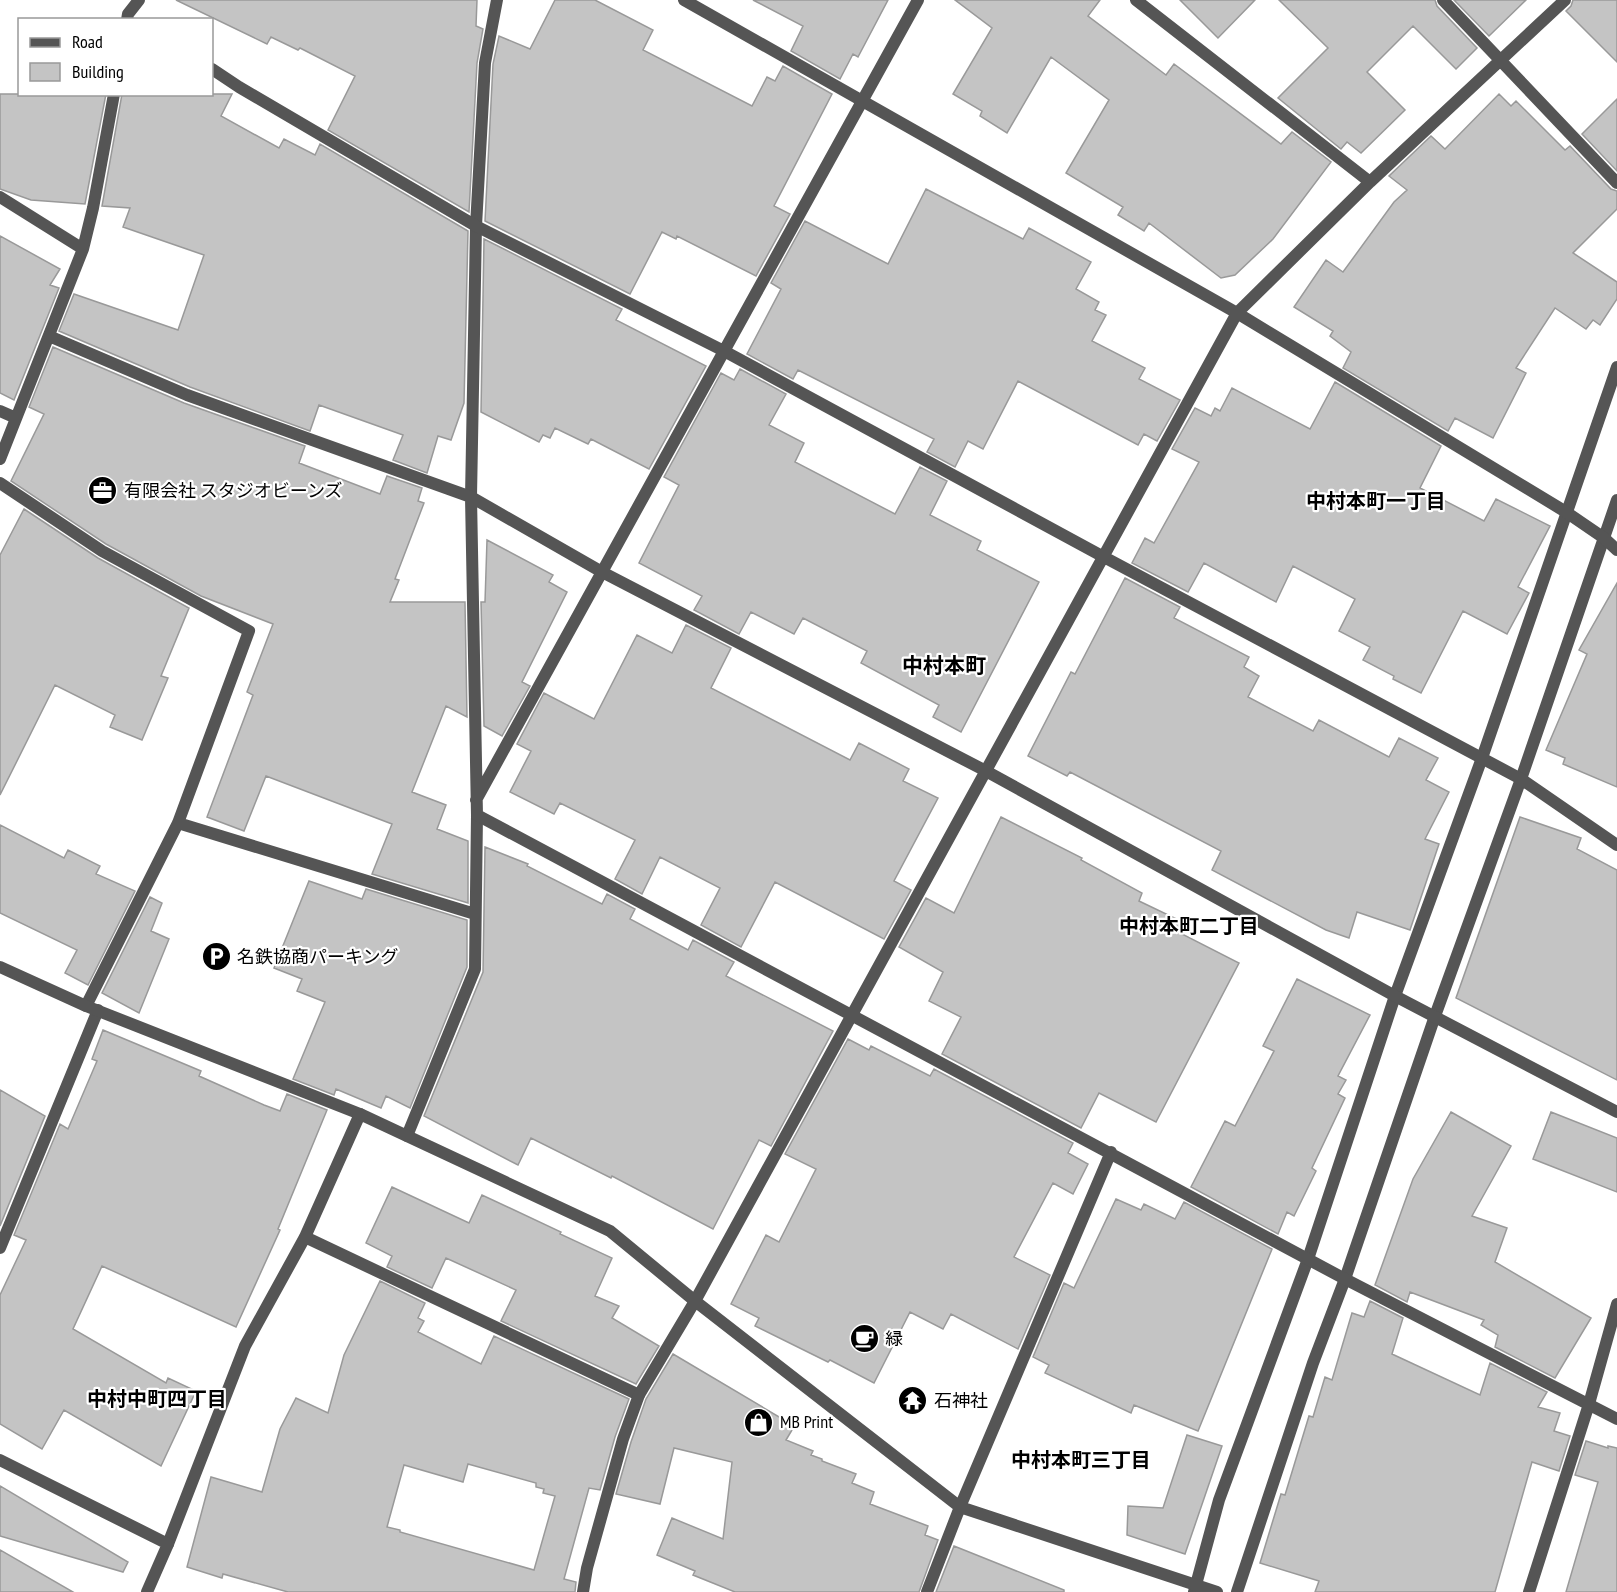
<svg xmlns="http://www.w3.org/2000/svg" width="1617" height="1592" viewBox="0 0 1617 1592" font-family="'PT Sans Narrow','Noto Sans JP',sans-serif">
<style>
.building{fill:#c4c4c4;stroke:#999;stroke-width:1.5;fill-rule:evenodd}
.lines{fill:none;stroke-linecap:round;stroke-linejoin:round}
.service{stroke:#555;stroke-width:12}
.minor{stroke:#555;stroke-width:12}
.labels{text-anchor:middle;stroke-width:4.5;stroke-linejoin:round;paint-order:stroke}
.poi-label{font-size:18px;fill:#000;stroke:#fff;text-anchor:start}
.neighbourhood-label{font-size:20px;font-weight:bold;fill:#000;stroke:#fff}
.quarter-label{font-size:21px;font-weight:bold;fill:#000;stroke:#fff}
</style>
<rect width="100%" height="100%" fill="#fff"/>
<!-- building -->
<path class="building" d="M176 0H477L476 26 483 29 477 63 469 212 328 130 355 76 300 48 298 50 271 37 267 44Z
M555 0H595L653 30 643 50 752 106 767 77 775 81 783 66 832 94 774 206 790 214 756 276 677 236 676 239 662 232 630 294 485 221 493 64 499 36 530 49Z
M753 0H888L858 57 853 54 840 79 791 51 803 26Z
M955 0H1100L1088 16 1166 75 1174 64 1281 144 1292 132 1331 162 1273 239 1235 275 1221 278 1149 223 1144 231 1118 215 1123 207 1066 173 1109 100 1051 57 1007 133 980 116 982 111 953 94 992 28Z
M1180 0H1255L1218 38Z
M1279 0H1435L1437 6 1477 48 1456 69 1413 26 1367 72 1405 110 1361 153 1347 142 1341 149 1278 98 1328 48Z
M1454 0H1526L1489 36Z
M1573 0H1617V62L1566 11 1571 6Z
M0 94H106L85 204 31 200 0 189Z
M122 94H232L221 116 279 148 284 139 315 155 320 144 468 231 464 403 451 440 438 436 427 473 393 460 403 435 319 405 310 431 190 387 59 331 74 294 178 330 204 255 123 227 130 208 102 206Z
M1499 94 1511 106 1516 101 1565 150 1570 146 1611 189 1617 191V209L1573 253 1617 282V299L1600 325 1593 320 1586 329 1555 308 1516 368 1526 373 1493 438 1455 418 1448 431 1343 368 1351 352 1330 336 1333 331 1294 307 1326 260 1343 272 1394 202 1407 190 1389 176 1431 136 1445 149Z
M1617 99V171L1582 134Z
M926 189 1023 239 1029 228 1091 262 1076 289 1099 302 1095 310 1106 315 1092 341 1145 368 1139 379 1180 400 1157 441 1144 434 1138 445 1018 381 983 449 968 441 955 467 927 452 934 439 798 370 793 379 747 354 781 289 771 283 805 221 888 264Z
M0 236 60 269 50 285 59 288 14 400 0 393Z
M484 239 622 309 616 320 706 366 649 469 591 439 588 444 555 428 550 438 543 435 539 442 481 412Z
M53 347 184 403 305 446 299 463 380 494 387 476 422 488 418 501 424 503 395 579 399 580 390 602H465L467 717 446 706 412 792 446 805 437 829 468 841V903L372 874 392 824 266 776 244 831 207 817 253 695 247 692 273 624 201 596 106 544 11 481 44 414 29 407Z
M740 369 786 394 769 425 804 443 795 462 895 514 920 467 947 481 930 515 981 541 977 550 1039 582 961 732 933 717 939 705 861 663 867 651 803 618 794 634 751 612 739 634 694 610 702 596 639 563 679 485 664 477 721 373 734 380Z
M1335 382 1441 446 1420 488 1484 521 1496 499 1550 526 1518 587 1529 593 1507 634 1463 611 1421 693 1393 679 1394 676 1363 660 1370 647 1339 631 1355 599 1293 566 1276 602 1204 563 1188 592 1132 563 1145 538 1154 543 1199 462 1172 449 1195 408 1211 416 1215 408 1220 411 1232 388 1310 429Z
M24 509 98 558 189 608 161 676 168 678 142 740 110 727 115 715 55 685 0 795V555Z
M487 540 553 575 549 582 567 592 522 682 530 686 502 736 484 726 481 602H485Z
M1125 578 1180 607 1174 618 1249 657 1244 667 1259 676 1248 697 1313 731 1319 720 1389 757 1399 738 1438 758 1426 780 1449 792 1425 839 1439 844 1410 930 1357 912 1349 938 1326 930 1212 870 1221 851 1070 772 1067 776 1028 756 1071 672 1075 674Z
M1617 583V787L1563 764 1565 758 1546 750 1587 654 1579 650Z
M686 625 731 648 711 688 850 760 859 743 909 769 903 781 938 798 894 881 911 890 884 939 775 882 741 947 701 925 720 888 660 857 642 894 615 879 635 840 560 803 554 814 510 792 531 751 517 744 544 693 594 719 637 635 672 653Z
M1001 817 1082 858 1081 860 1142 893 1139 901 1183 922 1178 932 1239 963 1156 1122 1099 1093 1081 1128 942 1054 961 1017 929 1001 943 972 899 947 926 898 954 913Z
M1520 817 1581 838 1577 849 1617 870V1080L1456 998Z
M0 825 64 858 68 850 100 866 96 874 135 891 88 985 65 973 77 950 0 913Z
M485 847 528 864 527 866 602 904 607 894 635 909 630 919 688 950 693 940 734 962 726 976 833 1031 771 1146 759 1140 713 1229 612 1176 611 1178 531 1138 518 1165 424 1116 483 972Z
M309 881 362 899 366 889 467 920V967L410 1108 386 1096 381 1108 336 1089 334 1095 293 1079 325 1002 297 991 302 979 274 968Z
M150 897 162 903 151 931 169 939 139 1013 102 993Z
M1297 979 1370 1015 1338 1076 1346 1080 1338 1094 1345 1098 1312 1168 1316 1171 1294 1216 1287 1212 1278 1234 1191 1187 1225 1121 1235 1126 1274 1051 1263 1046Z
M103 1030 201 1071 199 1076 264 1105 280 1111 287 1094 327 1110 278 1229 280 1230 236 1327 102 1266 73 1329 166 1383 168 1378 196 1391 161 1466 64 1410 42 1449 0 1424V1295L26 1240 14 1235 60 1124 68 1129 97 1061 92 1059Z
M848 1039 869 1050 871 1046 930 1076 934 1069 1073 1143 1068 1153 1088 1164 1073 1194 1053 1183 1014 1257 1050 1275 1018 1349 951 1314 943 1329 910 1312 874 1383 830 1360 828 1362 755 1326 759 1318 731 1304 766 1235 779 1242 816 1169 785 1154Z
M0 1090 45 1116 0 1226Z
M1451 1112 1511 1146 1472 1216 1507 1228 1495 1262 1591 1318 1555 1378 1495 1347 1498 1335 1481 1325 1484 1320 1410 1292 1407 1302 1375 1285 1413 1179Z
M1551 1112 1617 1138V1192L1533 1159Z
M392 1187 469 1223 482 1195 561 1232 560 1234 612 1258 595 1296 619 1306 612 1318 659 1346 636 1384 501 1321 516 1290 446 1258 432 1288 387 1267 392 1256 366 1243Z
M1116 1199 1141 1210 1144 1204 1175 1219 1184 1202 1272 1249 1198 1431 1134 1405 1131 1413 1045 1373 1049 1365 1033 1357 1064 1283 1074 1288Z
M380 1281 425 1303 418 1318 424 1321 418 1332 481 1364 494 1336 629 1399 615 1437 600 1490 589 1488 564 1579 576 1582 575 1592H288L223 1574 222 1578 187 1567 211 1477 262 1492 280 1429 296 1398 328 1413 344 1355ZM468 1464 536 1483V1487L544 1489 543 1493 555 1496 534 1570 400 1532V1530L387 1527 404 1465 463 1482Z
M1370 1301 1403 1318 1392 1354 1480 1395 1490 1363 1547 1392 1538 1407 1560 1413 1554 1431 1570 1436 1559 1471 1532 1462 1495 1592H1315L1319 1581 1260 1563 1281 1494 1285 1495 1309 1416 1313 1417 1325 1377 1332 1380 1352 1313 1364 1317Z
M673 1354 791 1424 788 1428 792 1430 786 1440 813 1451 811 1455 822 1459V1461L856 1474 852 1483 874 1492 870 1504 928 1526 925 1535 938 1540 919 1592H735L693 1575 695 1571 657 1555 672 1518 723 1539 732 1462 674 1448 660 1504 616 1494 631 1442 646 1399Z
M1187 1435 1222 1446 1185 1554 1127 1535 1128 1506 1163 1508Z
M1586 1441 1608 1448V1446L1617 1448V1592H1566L1598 1482 1575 1475Z
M0 1486 128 1562 123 1572 0 1536Z
M954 1546 1064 1590V1592H936Z
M0 1550 73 1592H0Z"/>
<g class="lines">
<!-- service -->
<path class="service" d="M0 483 102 551 249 631 178 823 86 1006
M471 497 476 226 485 63 497 0
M178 823 475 914
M407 1136 475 969 477 815
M305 1237 639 1395
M0 1248 98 1010
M168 1544 245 1346 305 1237 360 1114
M1194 1592 1219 1500 1308 1259 1395 996 1482 758 1617 367
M1237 1592 1313 1363 1345 1279 1435 1016 1521 779 1617 500"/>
<!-- minor -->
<path class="minor" d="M684 0 1237 313 1566 512 1604 538 1617 550
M1136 0 1370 182
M1443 0 1617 183
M127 20 128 14 139 0
M212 69 239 87 476 226 724 351 1102 556 1521 779 1617 845
M0 197 83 249
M49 336 187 395 471 497 602 572 984 770 1395 996 1617 1112
M0 411 16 418
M0 459 83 249 93 208 114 94
M471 497 477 815 1345 1279 1617 1419
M476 800 918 0
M0 967 86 1006 360 1114 610 1231 695 1301 960 1507 1217 1592
M0 1460 168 1544 147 1592
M583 1592 587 1568 623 1439 639 1395 695 1301 1237 313 1370 182 1565 0
M927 1592 960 1507 1111 1152
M1529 1592 1589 1404 1617 1304"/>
</g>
<!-- icons -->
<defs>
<symbol id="office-disc" viewBox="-11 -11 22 22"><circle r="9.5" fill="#000" stroke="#fff"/><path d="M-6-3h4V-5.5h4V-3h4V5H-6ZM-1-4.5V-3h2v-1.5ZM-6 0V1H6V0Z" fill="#fff"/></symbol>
<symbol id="parking-disc" viewBox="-11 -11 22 22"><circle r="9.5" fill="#000" stroke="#fff"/><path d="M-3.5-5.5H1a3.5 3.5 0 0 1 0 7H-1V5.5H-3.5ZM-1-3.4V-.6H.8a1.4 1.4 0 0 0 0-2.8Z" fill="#fff"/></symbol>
<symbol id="cafe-disc" viewBox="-11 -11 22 22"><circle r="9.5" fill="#000" stroke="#fff"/><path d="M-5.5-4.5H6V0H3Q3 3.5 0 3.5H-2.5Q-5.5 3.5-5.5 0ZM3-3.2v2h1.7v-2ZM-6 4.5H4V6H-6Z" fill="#fff"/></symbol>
<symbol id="temple-disc" viewBox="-11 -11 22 22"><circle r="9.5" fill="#000" stroke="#fff"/><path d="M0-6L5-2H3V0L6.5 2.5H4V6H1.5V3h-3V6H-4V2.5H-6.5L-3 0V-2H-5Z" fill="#fff"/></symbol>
<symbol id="shop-disc" viewBox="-11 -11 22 22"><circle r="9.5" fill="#000" stroke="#fff"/><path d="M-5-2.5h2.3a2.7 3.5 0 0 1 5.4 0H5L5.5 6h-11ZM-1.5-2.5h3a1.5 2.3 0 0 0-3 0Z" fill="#fff"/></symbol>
</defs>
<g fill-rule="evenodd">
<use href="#office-disc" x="86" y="474" width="33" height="33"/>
<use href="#parking-disc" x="200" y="940" width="33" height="33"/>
<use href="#cafe-disc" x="848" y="1322" width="33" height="33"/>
<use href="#temple-disc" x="896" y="1384" width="33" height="33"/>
<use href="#shop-disc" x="742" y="1406" width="33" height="33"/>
</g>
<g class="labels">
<!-- poi labels -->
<g class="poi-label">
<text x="124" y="497">有限会社 スタジオビーンズ</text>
<text x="237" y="963">名鉄協商パーキング</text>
<text x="885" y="1345">緑</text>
<text x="934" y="1407">石神社</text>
<text x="780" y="1428">MB Print</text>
</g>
<!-- neighbourhood labels -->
<g class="neighbourhood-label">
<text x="1376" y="508">中村本町一丁目</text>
<text x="1189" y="933">中村本町二丁目</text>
<text x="157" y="1406">中村中町四丁目</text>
<text x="1081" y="1467">中村本町三丁目</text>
</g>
<!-- quarter labels -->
<g class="quarter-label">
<text x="944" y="673">中村本町</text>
</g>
</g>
<!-- legend -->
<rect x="18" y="18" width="195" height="78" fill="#ffffff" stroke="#999999" stroke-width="1.5"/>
<rect x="30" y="38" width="30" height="9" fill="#555555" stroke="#999999" stroke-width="1.5"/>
<text x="72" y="48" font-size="18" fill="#000000">Road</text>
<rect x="30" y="63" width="30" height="18" fill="#c4c4c4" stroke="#999999" stroke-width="1.5"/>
<text x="72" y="78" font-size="18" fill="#000000">Building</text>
</svg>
